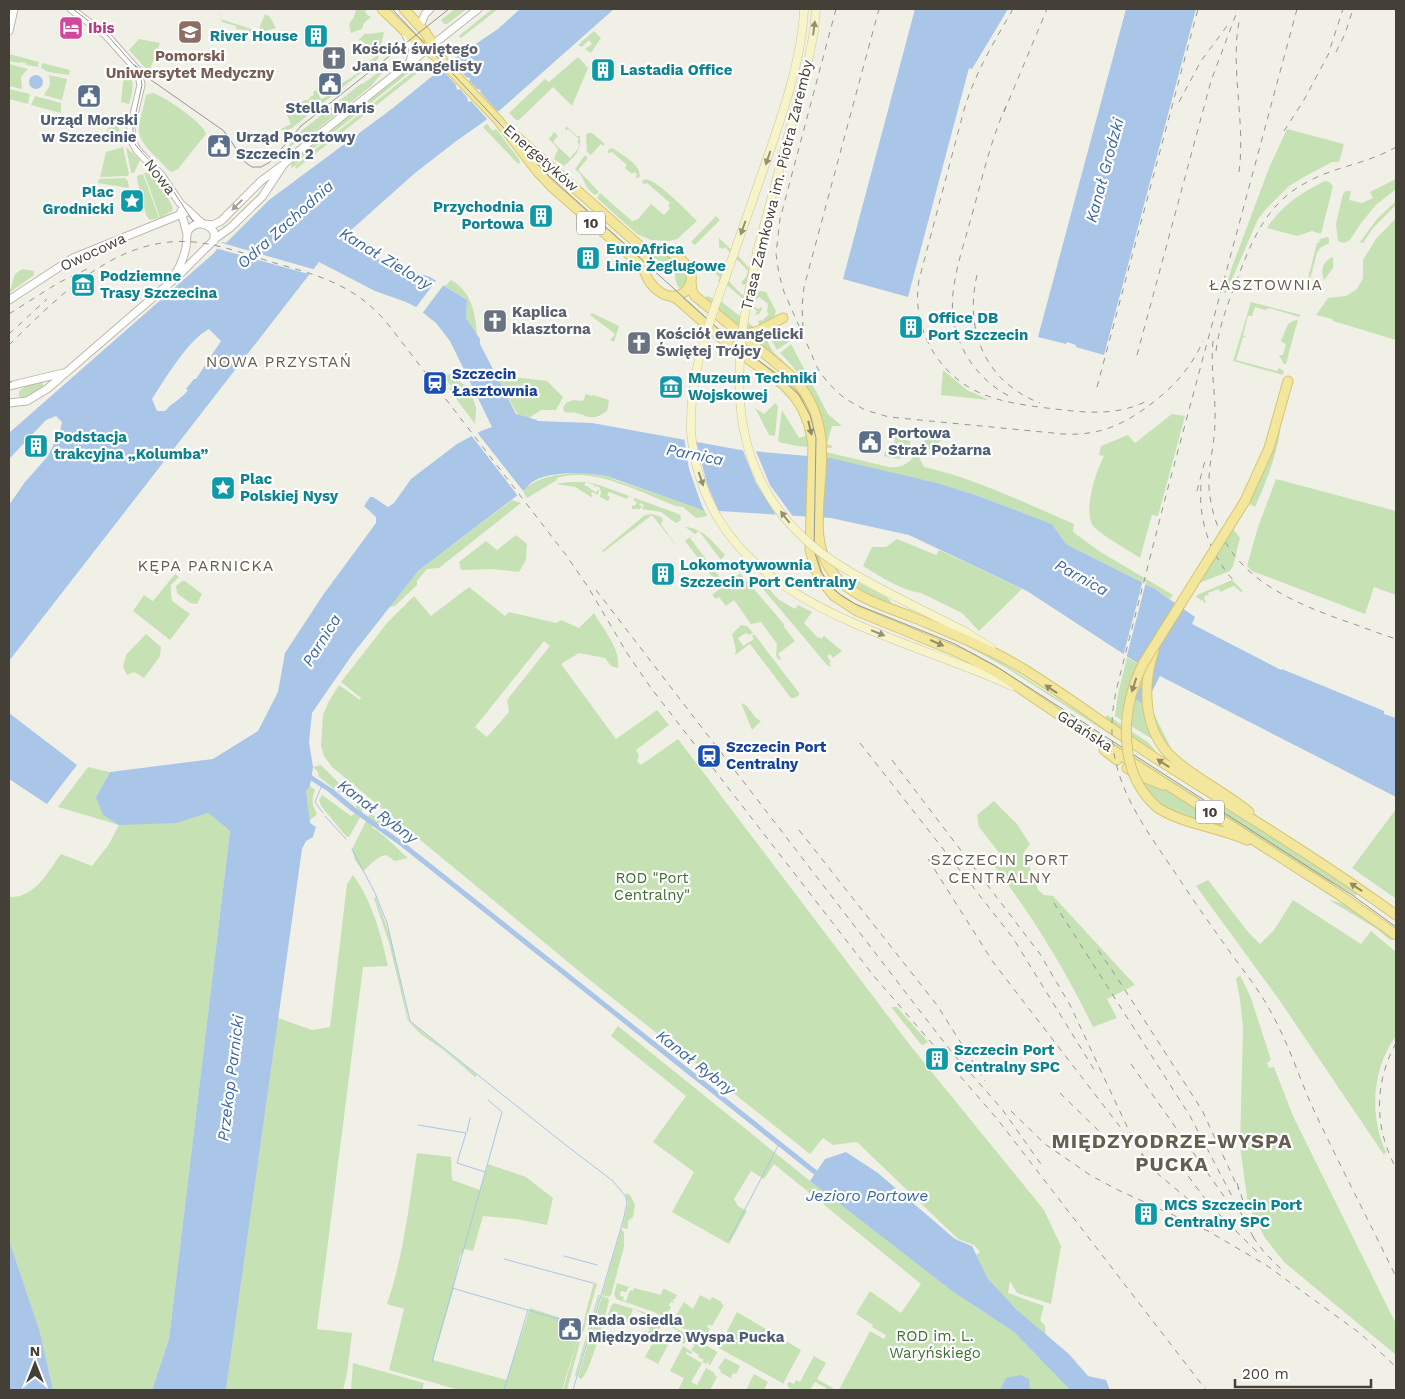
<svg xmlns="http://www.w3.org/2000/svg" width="1405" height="1399" viewBox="0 0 1405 1399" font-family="'Work Sans',sans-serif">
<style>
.green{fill:#c6e1b4;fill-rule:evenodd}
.water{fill:#a9c5e8;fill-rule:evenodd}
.pier{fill:#f1f0e7}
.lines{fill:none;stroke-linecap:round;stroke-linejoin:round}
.stream{stroke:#a9c5e8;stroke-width:1}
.canal{stroke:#a9c5e8;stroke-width:5}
.tertiary-casing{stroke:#bcb8aa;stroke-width:9}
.secondary-casing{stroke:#ccc69b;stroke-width:9}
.primary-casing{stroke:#d6c670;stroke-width:11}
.tertiary{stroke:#fff;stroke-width:7}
.secondary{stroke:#f8f4ca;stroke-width:8}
.primary{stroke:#f3e79e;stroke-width:9}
.tram{stroke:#959595;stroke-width:1}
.rail{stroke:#959595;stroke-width:1;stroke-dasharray:6 6;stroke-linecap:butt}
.secondary-bridge-casing{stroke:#ccc69b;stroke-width:9;stroke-linecap:butt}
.primary-bridge-casing{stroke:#d6c670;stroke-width:11;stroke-linecap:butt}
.secondary-bridge{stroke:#f8f4ca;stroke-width:8}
.primary-bridge{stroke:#f3e79e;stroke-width:9}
.oneway{fill:#959179}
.oneway2{fill:#a2a09b}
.oneway3{fill:#938b65}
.labels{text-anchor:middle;stroke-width:4.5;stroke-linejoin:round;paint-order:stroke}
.shield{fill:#fff;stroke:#7c7973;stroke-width:1}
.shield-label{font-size:14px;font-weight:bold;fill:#444037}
.hotel-label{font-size:15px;font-weight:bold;fill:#b23c85;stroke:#fff;text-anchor:start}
.culture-label{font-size:15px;font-weight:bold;fill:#0d838f;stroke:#fff;text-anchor:start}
.worship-label{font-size:15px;font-weight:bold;fill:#5b616d;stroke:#fff;text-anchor:start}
.education-label{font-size:15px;font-weight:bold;fill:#785e54;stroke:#fff}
.service-label{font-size:15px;font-weight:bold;fill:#4e5e75;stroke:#fff;text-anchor:start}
.street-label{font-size:15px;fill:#444037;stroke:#fff}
.transit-label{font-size:15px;font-weight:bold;fill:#164399;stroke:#fff;text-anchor:start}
.park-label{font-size:15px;fill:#3f6f30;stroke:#fff}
.water-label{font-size:16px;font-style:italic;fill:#3c68a3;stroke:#fff}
.neighbourhood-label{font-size:16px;letter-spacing:1px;fill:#655f4f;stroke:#fff}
.district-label{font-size:20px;font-weight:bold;letter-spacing:1px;fill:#655f4f;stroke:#fff}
</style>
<rect width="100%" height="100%" fill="#f1f0e7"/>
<!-- green -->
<path class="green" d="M222 9 220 19 255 30 259 29 265 14 270 17 276 28 252 35 248 30 236 29V26L222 22 220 17Z
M356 9H365L366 14 371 17 364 23 362 29 351 33 349 24 354 17Z
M455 9H467L447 24H444L441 20Z
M492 9H498L461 38 459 36Z
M594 31 601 38 591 53 585 49 592 44 589 40 582 47 578 45 581 43V42Z
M384 32 378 59 292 128 284 133 281 129 291 124 287 115 298 108 301 102 305 100H309L310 97 314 95 313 92 316 90 321 99 328 96 326 93 357 74 356 71 375 57 361 40 359 41V39L366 33 367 34Z
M139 39 160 43 149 72 129 50Z
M9 54 39 62 38 67 26 65V63L21 62 20 63 9 61Z
M578 57 588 68 572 106 553 87 519 120H516L509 113 545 79 549 82Z
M42 63 70 70 69 75 48 72 41 68Z
M9 64 28 69 21 77 22 89 9 86Z
M415 64 416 67 308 153 291 169 292 163 304 152Z
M380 71 382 73 371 86 304 140 292 145 288 151 273 164 301 131 362 83 363 84Z
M414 71 416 74 296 169 295 166 308 155Z
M49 75 67 79 62 100 44 95 50 85Z
M124 75H130C135 85 132 94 129 104L121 102Z
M9 89 30 94 28 104 9 99Z
M153 93C165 97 204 123 206 134L178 169 172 172C166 169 162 163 158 159 130 133 139 129 146 95Z
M35 96 61 103V113L31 105Z
M117 115 120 136 101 140Z
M487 124 493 131 496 129 519 159 520 163 518 164 483 127Z
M566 126 577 136H580C582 151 574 157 564 166L554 159 558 149 549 139 554 132 558 136 553 142 570 158 578 149 579 144 577 142 579 139 568 129 565 131Z
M1287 129 1344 144 1339 162H1332L1304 177 1289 186 1267 208 1258 219 1226 293H1224L1232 267 1269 168Z
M588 133H592L605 144 603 146 601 144 591 155 587 152 586 135Z
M123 147 129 174 127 176 100 177 106 152Z
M126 147 140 160 134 173H131Z
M612 148C621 154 644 166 639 178H636L637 174 634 172 632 174 625 168 627 165 612 152 608 153V150Z
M585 155 588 158 578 170 599 192 596 195C584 190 585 176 575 169Z
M151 172 164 190 173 208 172 211 160 218 144 173Z
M143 174 159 218 150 220 146 215 137 179V176Z
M125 178 128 181 129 188 98 183 99 179Z
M646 179C658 181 687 211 697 221L677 239 669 241 651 240 637 234 597 198 600 193 632 221 638 219 651 204 664 215 670 208 668 206 670 203 647 183 643 184 642 181Z
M1396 179V189L1376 205 1361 223 1350 240 1344 243 1338 241 1336 224 1343 194 1346 191H1351L1349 200 1362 203 1373 198 1370 192Z
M1325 181 1329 182 1333 186 1321 234 1312 231 1297 236 1267 228C1281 206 1302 192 1325 181Z
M1396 201V205L1373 228 1363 243 1360 242 1377 219Z
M716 216 720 220 695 245 691 242Z
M1396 218V340L1333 321 1332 319 1316 315 1328 298 1346 296 1357 289 1363 278V260L1376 239Z
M1327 237 1329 238V243L1320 248 1317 253 1308 287 1306 286 1317 243H1319L1320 239Z
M719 238 743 261 759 281 757 288 751 292 746 284 742 285V281L746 277 748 271 725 247 723 249 719 247Z
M661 253 675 260 671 264 654 265 648 260 654 254Z
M1333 257V268L1324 280C1320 270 1323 261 1333 257Z
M712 261 715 263 713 265 750 303 752 301 754 302 753 306 758 309 761 307 762 309 759 314 755 315 757 311 748 304 745 306 740 301 742 298 722 281 719 282 718 280 720 278 714 272 711 274V272L714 271 713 266 710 267 709 264Z
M679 263C686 272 690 280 681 290 674 283 673 270 679 263Z
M22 269 34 271V275L9 293 15 274Z
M451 280C472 292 475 312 477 335L466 318 467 300 445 286Z
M760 291 766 292 776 311 774 318 760 326 758 321 761 320 762 321 769 314 767 312 768 304 759 297 757 299 755 298 756 294Z
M707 296 722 302 755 328 743 331 703 300Z
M1251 302 1301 315 1299 317 1269 308 1265 310 1255 307 1252 316H1248L1243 335 1246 337H1243L1236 360 1277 371 1279 368 1284 371 1283 375 1233 361Z
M592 313 619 326 614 342 610 340 615 334 590 315Z
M1296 320 1298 321 1295 330 1286 364H1284L1279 355H1283L1286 344 1282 342 1281 340C1286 334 1284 323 1296 320Z
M777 328 782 330 790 341 777 350 768 333Z
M761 334C768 339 769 347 775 354 783 361 789 365 794 375 787 367 762 347 759 339Z
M791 344 828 414 842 426H832L827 444 833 446 831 448H826C825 411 806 378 780 353Z
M457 367 460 373V382L469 388 473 398 476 408 475 424 449 389 452 387 445 378Z
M943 370 967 390 989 400 941 395Z
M505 376 547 381 563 397 556 410H541L529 418 518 415 497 378Z
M42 382 44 387 31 396 22 399 19 396V391L27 385Z
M586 394 592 396 593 395 609 400 607 411C593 421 590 417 576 413 572 412 568 413 564 412L563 408 566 403 573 400 583 401Z
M775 403 778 406 775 436 769 435 755 408 764 414Z
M782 410 799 438 807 435 808 447 797 446 779 442 778 440Z
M1172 414 1185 416 1158 516 1152 515 1140 558C1127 549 1104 537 1094 527 1082 513 1096 471 1104 456L1099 455 1101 446 1128 435 1135 443Z
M1282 415C1280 446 1268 479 1255 507L1248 503Z
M896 433 906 434C915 444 910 453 899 459L884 456 885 452 892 453Z
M941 437H946L919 457 924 467C977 479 1025 503 1074 524L1073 532 1099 551 1173 595 1170 599 1155 589 1066 544 1052 524 981 497 941 484 826 459V452L889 467C908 470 916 454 925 440Z
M579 473 612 477V479L705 510 707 516 696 518 683 507 676 506C642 493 593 466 557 478V480L527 498 523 492C536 476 558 474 579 473Z
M1276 479 1396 511V595L1374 587 1365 614 1252 571 1247 566 1258 527Z
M569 482H587L599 485 676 513 680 515 681 520 676 523 661 512 642 509 644 505 640 503 639 505 642 506 640 509H632V505L635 506 637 502 634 501V498L628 496 627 499 609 492 607 495 610 497 608 501 600 497 601 491 599 487 596 486 595 488 594 485 586 482 584 485 589 487V488L596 492 598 490H599L598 495 592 492 591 494 593 496 591 497 575 487 556 484Z
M512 500 521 503 439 568 427 569 417 581V585L395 606 389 607 418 571Z
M652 514 661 517 663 520 661 524 678 548 652 515 602 553 603 550 645 515Z
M685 527C703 528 713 542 725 555L721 560 699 531 695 534Z
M1233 529 1240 538 1233 566 1230 571 1199 583Z
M516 535 527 544 526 560 519 572 493 569 461 570 459 562 486 541 497 550Z
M693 535 690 538 722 580 714 579 685 541Z
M897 539 936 555 939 550 1022 589 979 631 962 613 921 593C900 590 880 576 863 566L872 547H886Z
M740 573 784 624V627L795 641 778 654 781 659 779 660 776 656 777 644 761 622 751 624 734 600 726 606 719 597 716 599 712 595Z
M175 574 179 577 171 585V594L172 601 190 614 170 640 133 611 144 595 153 601Z
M853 579 888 598 894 606 867 595 852 587Z
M1232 580 1243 591 1241 592 1234 586 1220 592 1219 589 1208 593 1209 596 1206 595 1204 598 1206 601 1204 604 1203 600 1199 601 1200 599 1196 597 1197 595Z
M182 581H185L202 594 197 604 190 603 177 593 176 586Z
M764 583 778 599 795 609 798 605 812 612 804 623 818 638 819 637 821 639 824 636 842 651 833 658 830 654 827 656 831 662 829 663 832 667 827 665 763 589Z
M469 587 505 616 509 612 556 623 561 620 579 628 594 613C603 629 621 649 618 668L611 666 605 658 579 653 561 664 616 739 657 710 669 725 636 750 639 755 637 761 641 765 678 739 913 1049 1044 1210 1061 1246 1051 1304 1017 1293 1010 1281 1008 1293 1044 1306 1040 1320 1045 1326 1046 1339 1018 1319V1311L1013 1305 1009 1304 988 1279 976 1255 980 1252 974 1245 958 1239 857 1142 833 1145 823 1138 810 1154 732 1092 722 1080 688 1058 591 981 332 767 324 756 321 746 323 715 329 701 339 685 360 700 361 698 341 682 387 623 414 596 431 616ZM544 641 550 646 507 700 509 712 487 737 475 727Z
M741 625 747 626 753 633 749 635 746 633 738 638 743 646 754 639 752 636 754 634 799 693V695L794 698H791L750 644 735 655 736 650 732 634Z
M146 634 161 647 160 656 144 678 134 672 127 675 123 667 126 655Z
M963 644 974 647 1001 662 1358 893 1375 906 1357 894 1355 896 1334 883 1333 884 1314 874 974 654 1215 808 1218 804 1005 667Z
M1127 657 1148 671 1145 705 1153 712 1173 752 1115 716 1118 694Z
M741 703 746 705 756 718 761 721 752 730Z
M1107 715 1149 743 1158 754 1133 739 1105 719Z
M321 765 339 783 359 798 363 804 362 814 349 837 346 836 321 806 319 800 322 795 351 816 355 813 357 802 345 793 341 794 319 777 318 772 313 767Z
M88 767 110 772 96 797 177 823 208 813 230 831 169 1339 152 1390H53L40 1332 9 1240V897C34 899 48 872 61 854L92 866 109 844 119 825 58 807Z
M1138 777 1172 792 1233 831 1183 818 1156 802Z
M310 786 315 790C311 800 312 805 317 814L309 821 306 790Z
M994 801 1017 824 1030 844 1024 852 1038 890 1044 895 1053 896 1135 985 1107 999 1117 1018 1093 1027C1065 969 1031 914 992 863L1000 854 979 827 977 815Z
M1396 809V896L1395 898 1352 868Z
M370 813 391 827 387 828 378 823 372 826 373 828C386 836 395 847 408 858L395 861 386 855C377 856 371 865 363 871L355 860 352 849Z
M353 875C372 901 381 934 388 966L363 967 317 1329 352 1333 347 1374 343 1390H226L278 1018 312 1030 330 1027 347 884Z
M1208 880 1248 932 1260 944 1274 930 1293 900 1361 944 1371 931 1396 952V1036C1372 1068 1369 1116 1386 1152L1384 1155 1280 1001 1196 886Z
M376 897 390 936 409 1021 477 1075 475 1077 445 1051 422 1035 408 1021 389 943 374 898Z
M1329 900C1351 903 1380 925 1396 939L1390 940 1377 929Z
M1240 975 1251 998 1271 1060 1267 1063 1269 1068 1274 1067 1293 1116 1396 1324V1355L1284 1262 1265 1238 1253 1215 1248 1204 1240 1146 1243 1028 1240 999 1236 979Z
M891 1007H897L928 1042 923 1045 920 1043Z
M618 1026 810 1181 952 1291 1014 1332 1070 1390H839L870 1331 884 1339 886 1335 872 1327 873 1325 856 1314 870 1291 901 1313 921 1284 774 1164 764 1179 751 1171 734 1199 738 1206 747 1211 729 1244 672 1212 694 1172 653 1142 686 1096 611 1036Z
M417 1153 451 1157 452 1180 480 1190 488 1164 526 1177 553 1198 547 1225 516 1219 483 1216 473 1251 465 1249 460 1256 453 1291 433 1360 507 1380 530 1308 582 1325 562 1390H459L389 1370 404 1309 387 1304C404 1255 409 1204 417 1153Z
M625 1193 630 1195 635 1205 633 1217 628 1221V1228L627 1229 622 1228 628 1203Z
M621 1229 624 1232V1247L611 1295 609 1297 602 1295Z
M594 1282 597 1284 584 1330 580 1337 582 1338 578 1339 584 1323 585 1315Z
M617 1283 629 1287 626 1292 621 1291 620 1296 624 1297 623 1300 626 1301 630 1290 633 1291 634 1288 661 1295 663 1289H665L677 1295 674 1300H671L674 1301 673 1303 671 1302 669 1305 671 1307 666 1316 668 1317 670 1314 675 1317 684 1302 693 1309 700 1295 710 1300 712 1297 722 1302 721 1304 724 1305 712 1326 709 1324 707 1327 710 1329 704 1340 654 1312 616 1299 614 1294Z
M598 1295H600L576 1377 575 1375Z
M602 1296 608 1298 609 1301C605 1315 590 1374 581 1379L578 1377Z
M614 1303 653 1315 716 1351 717 1353 710 1365 708 1364 709 1360 706 1364 702 1362 704 1360 698 1357 699 1355 691 1350 695 1345 689 1343 691 1339 688 1337 684 1344 679 1341 681 1337 677 1334 678 1331 664 1322 656 1335 653 1334 652 1337 643 1333 644 1331 648 1332 650 1329 647 1328 649 1324 654 1327 658 1320 633 1309 628 1323 613 1320 612 1322 606 1321 611 1306Z
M737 1312 801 1350 784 1382V1384L717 1347 723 1335H725Z
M660 1339 669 1343 658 1364 645 1357 654 1341 658 1343Z
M577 1342H580L567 1390H563Z
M683 1346 692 1352 691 1354 687 1352 686 1354 702 1363 691 1382 697 1385 706 1368 715 1373 714 1375 717 1377 710 1390H678L684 1378 670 1371Z
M814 1356 826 1363 817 1379 833 1388 832 1390H825L826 1388 815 1382 810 1390H793L789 1388 787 1384 789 1382 794 1384 796 1380 800 1382Z
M725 1358 740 1366 736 1374 733 1373 731 1377 732 1379 720 1372 721 1370 718 1368Z
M353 1363 424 1383 422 1390 351 1389Z
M754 1374 768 1382 764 1390H746Z"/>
<!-- water -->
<path class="water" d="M520 9H614L500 110 455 142 415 173 350 231 381 261 430 277 467 300 466 318 480 339V344L516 414 537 420V421L592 423 741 450 830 458 941 484 981 497 1052 524 1066 544 1155 589 1195 617 1192 624 1281 670 1282 669 1384 711V714L1396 718V797L1160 676 1145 705 1135 699 1148 670 1027 591 909 535 831 518 703 510 612 478V477C591 473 549 469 531 483 529 485 526 489 523 491L418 571 352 655 312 713 309 742 313 767 310 786 306 791 310 823 316 827 313 837 306 841 302 849 226 1390H152L169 1339 230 831 208 813 177 823 119 825 103 815 96 797 110 772 213 759 258 731 278 692 285 653 323 595 376 523V517L364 506 370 497H373L388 507 394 503 411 479 457 444 481 431 492 427 450 341 436 323 416 307 406 302 375 291 319 262 9 661V505L25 482 48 456 60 431 62 422 56 416 46 420 9 459V433L214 253 222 242 226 243 269 200 393 108 452 60 498 29ZM209 329 221 341 196 379H194L186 389 188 390C181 399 172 403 165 411H157L152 399C165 379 188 340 209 329Z
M915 9H1008L972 69 969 68 908 297 843 279Z
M1126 9H1196L1104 355 1076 347V345L1067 342 1066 344 1038 337Z
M29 82a7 7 0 1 1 14 0a7 7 0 1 1-14 0Z
M9 713 77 765 47 804 9 779Z
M846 1152 878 1173 955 1239 972 1246 988 1279 1018 1311 1069 1354 1088 1376 1106 1380 1110 1390H1070L1014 1332 952 1291 810 1181 825 1159Z
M9 1240 40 1332 53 1390H9Z
M1020 1375 1029 1379 1030 1390H1000L1006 1378Z"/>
<!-- pier -->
<path class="pier" d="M450 58V59L466 77 470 78 469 81 477 89 481 90 480 92 498 112 488 120 471 101 468 102 467 97 460 89 457 90 456 85 440 67 438 68Z
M219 242 222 243 316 270 312 275 215 248Z
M438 278 445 283 421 315 414 310Z
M476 431 524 492 518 496 471 435V433Z
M684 437 696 440 707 484 720 514 706 513 702 506 689 469Z
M742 448 755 449 770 485 794 518 778 517 776 515 756 483Z
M1143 580 1146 582 1126 659 1123 657Z"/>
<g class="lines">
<!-- stream -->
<path class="stream" d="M322 785 315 802 323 813
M325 816 346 839
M352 849 375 893 387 923 410 1021 567 1146 613 1181 626 1197 627 1203 623 1221 573 1390
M418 1125 466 1133 457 1163 485 1172
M467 1132 470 1118
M729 1240 779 1144
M564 1256 597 1265
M504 1259 593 1283
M452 1288 579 1325
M432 1362 502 1112 488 1100
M421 1390 422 1386
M504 1390 528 1310"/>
<!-- canal -->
<path class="canal" d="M307 775 330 790 353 809 402 844 820 1176"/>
<defs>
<path id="tertiary" d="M71 9 106 35 138 71 141 85 131 127 132 141 137 150 161 175 180 203 203 224
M420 26 425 14 430 9
M9 31 14 9
M406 35 413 49 410 62
M181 211 187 234
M205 224 213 225 221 221 261 181 284 164 307 144 478 9
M174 276C180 267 184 258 186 247 187 242 186 236 188 231 195 220 208 223 214 232V241
M9 300 73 258 189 211
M9 386 63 373
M9 403 27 401 47 389 179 275 216 238 230 228 262 197 284 164"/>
<path id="secondary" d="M759 182C777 130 802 64 804 9
M748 296 757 252 808 62 814 31 816 9
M691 432C707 603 884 628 1012 686
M910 604 964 631 991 648"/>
<path id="primary" d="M382 9 412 38 444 63 498 120 537 171 551 186 640 264 643 269
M404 9 425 32 442 58
M517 137 640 246 646 250 653 251
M662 249C677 253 700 271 688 288 685 293 681 295 675 296 650 299 625 249 662 249Z
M691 282 692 291 695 296 788 373C860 439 785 528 840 581 859 599 886 607 910 616 948 632 987 647 1022 668 1068 696 1112 730 1157 759 1237 810 1319 859 1396 915
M671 296 677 299 729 345 784 385 794 396 802 408 809 425 813 444 810 550 818 576 834 596 857 611 962 654 999 674 1080 729 1341 896 1396 935
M740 333C754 337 770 324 783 318
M1245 501 1269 448 1288 381
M1154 650C1142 686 1143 731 1173 758 1196 779 1225 792 1249 812
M1104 750 1117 760
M1127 768 1138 775 1163 785
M1158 808C1185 825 1218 827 1247 840"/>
</defs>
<!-- tertiary casing -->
<use href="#tertiary" class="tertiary-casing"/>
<!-- secondary casing -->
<use href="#secondary" class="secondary-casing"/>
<!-- primary casing -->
<use href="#primary" class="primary-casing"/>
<!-- tertiary -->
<use href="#tertiary" class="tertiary"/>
<!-- secondary -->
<use href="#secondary" class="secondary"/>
<!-- primary -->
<use href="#primary" class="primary"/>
<!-- tram -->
<path class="tram" d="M73 9 108 36 140 72 142 85 133 126V141L138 148 162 174 193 221
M392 9 547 174 724 334 781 378 799 395 810 415 816 438 814 550 821 572 832 588 842 596 855 604 955 644 994 665 1352 895 1396 927
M135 65 151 80 224 131 246 163 252 167H261L270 162 301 126 449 9
M9 384 12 381"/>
<!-- rail -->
<path class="rail" d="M836 9 780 219 776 254 779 274 784 292 818 369 828 383 844 398 865 410 889 417 1063 434C1101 436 1125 424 1155 401 1176 384 1192 366 1203 341
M1013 9C994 42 975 73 964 110L919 280C911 327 937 374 980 393 1003 403 1030 406 1055 409 1088 413 1118 416 1149 400
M1297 9 1165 499 1118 683C1098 761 1130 807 1172 868 1189 894 1207 920 1225 945 1241 968 1259 989 1272 1014 1288 1043 1298 1074 1311 1104 1338 1162 1368 1219 1396 1277
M1336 52 1345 34 1353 9
M1179 102 1201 61 1227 26
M1006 106C991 140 983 175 973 211 966 238 956 265 953 293 948 337 973 379 1013 398
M1004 112 1047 9
M1284 131 1304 100 1328 55 1343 9
M1239 172C1246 121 1229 65 1240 17
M977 275C964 330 985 382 1040 403
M9 314 58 283 91 267
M803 328 802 306 804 287 879 9
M9 334 47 299
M1213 341C1210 368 1216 394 1215 421 1215 443 1208 465 1209 488 1216 566 1274 595 1339 619 1358 625 1377 633 1396 639
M9 345C59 296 117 235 194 242 223 245 251 256 278 264 325 277 360 288 391 328L566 555 588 587 627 653 651 688 873 975 998 1120 1206 1390
M1216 351C1219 327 1227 306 1235 285 1252 240 1266 202 1311 180 1338 166 1369 163 1396 147
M1137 355 1211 81 1238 9
M1097 387 1198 9
M1201 485C1198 522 1211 557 1236 583
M1197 491 1206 457
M596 590 933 1028 955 1056 1002 1109 1043 1167
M860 743 1013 938 1095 1071
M892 760 1040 954 1070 1005 1131 1135 1146 1160
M799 830 937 1005 985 1081
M928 859 993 962 1124 1132
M1054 903 1190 1116 1256 1242
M1098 950 1116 976 1202 1110 1239 1190
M1396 1043C1374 1083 1374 1128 1396 1168
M1131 1064 1228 1202
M1060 1093 1106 1138
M1011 1111 1045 1144 1090 1175 1118 1190 1208 1231 1266 1265 1361 1334 1396 1367
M1141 1154 1158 1174 1201 1210
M1174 1157 1209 1204 1258 1253
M1237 1183 1245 1207
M1253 1237 1264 1252 1281 1269"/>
<defs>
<path id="secondary-bridge" d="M748 296C730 392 734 481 815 548 844 571 878 587 910 604
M691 432C689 377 707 327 726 276 737 245 748 214 759 182"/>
<path id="primary-bridge" d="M1158 808C1116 772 1121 709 1143 664L1245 501"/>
</defs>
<!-- secondary-bridge casing -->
<use href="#secondary-bridge" class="secondary-bridge-casing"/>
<!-- primary-bridge casing -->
<use href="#primary-bridge" class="primary-bridge-casing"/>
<!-- secondary-bridge -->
<use href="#secondary-bridge" class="secondary-bridge"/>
<!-- primary-bridge -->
<use href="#primary-bridge" class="primary-bridge"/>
</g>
<!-- one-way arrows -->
<defs><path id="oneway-solid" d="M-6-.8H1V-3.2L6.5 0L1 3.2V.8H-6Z" transform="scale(1.25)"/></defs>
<g class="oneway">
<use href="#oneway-solid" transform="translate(814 28) rotate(-83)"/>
<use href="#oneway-solid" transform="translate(768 158) rotate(109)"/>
<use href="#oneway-solid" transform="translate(743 228) rotate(110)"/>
<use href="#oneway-solid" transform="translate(701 479) rotate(71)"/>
<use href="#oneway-solid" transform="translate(785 517) rotate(-128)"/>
<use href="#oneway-solid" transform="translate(878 633) rotate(22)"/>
</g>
<use class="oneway2" href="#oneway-solid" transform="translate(237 205) rotate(135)"/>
<g class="oneway3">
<use href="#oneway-solid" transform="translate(810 428) rotate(76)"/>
<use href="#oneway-solid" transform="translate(937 643) rotate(24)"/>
<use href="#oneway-solid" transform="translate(1134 685) rotate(108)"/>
<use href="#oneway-solid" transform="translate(1051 689) rotate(-146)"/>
<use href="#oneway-solid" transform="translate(1163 763) rotate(-147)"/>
<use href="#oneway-solid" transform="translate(1356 887) rotate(-146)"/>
</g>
<!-- icons -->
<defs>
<symbol id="hotel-square" viewBox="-11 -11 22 22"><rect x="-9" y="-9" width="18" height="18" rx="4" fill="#d1479c" stroke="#fff"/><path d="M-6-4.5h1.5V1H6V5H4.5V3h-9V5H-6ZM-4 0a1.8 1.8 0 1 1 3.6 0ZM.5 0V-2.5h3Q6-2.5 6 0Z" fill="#fff"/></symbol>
<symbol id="university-square" viewBox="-11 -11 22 22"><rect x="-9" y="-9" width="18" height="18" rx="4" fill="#8d6e63" stroke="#fff"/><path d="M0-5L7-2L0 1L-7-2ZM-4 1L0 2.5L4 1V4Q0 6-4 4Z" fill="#fff"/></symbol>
<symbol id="building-square" viewBox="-11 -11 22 22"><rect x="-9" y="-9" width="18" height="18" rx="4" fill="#0f9aa8" stroke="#fff"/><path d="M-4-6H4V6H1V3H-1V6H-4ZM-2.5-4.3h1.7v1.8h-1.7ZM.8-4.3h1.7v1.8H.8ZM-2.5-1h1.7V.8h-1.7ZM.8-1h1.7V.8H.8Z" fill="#fff"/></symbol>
<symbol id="church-square" viewBox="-11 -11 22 22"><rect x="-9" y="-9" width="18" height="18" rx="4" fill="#6b7280" stroke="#fff"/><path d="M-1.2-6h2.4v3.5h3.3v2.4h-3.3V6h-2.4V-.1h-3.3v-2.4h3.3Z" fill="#fff"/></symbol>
<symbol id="civic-square" viewBox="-11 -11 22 22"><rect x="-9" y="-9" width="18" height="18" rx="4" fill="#5c6f8a" stroke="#fff"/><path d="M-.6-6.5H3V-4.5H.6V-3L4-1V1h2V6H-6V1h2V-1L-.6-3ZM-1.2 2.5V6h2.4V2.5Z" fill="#fff"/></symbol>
<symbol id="sight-square" viewBox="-11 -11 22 22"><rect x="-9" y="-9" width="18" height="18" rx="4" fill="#0f9aa8" stroke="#fff"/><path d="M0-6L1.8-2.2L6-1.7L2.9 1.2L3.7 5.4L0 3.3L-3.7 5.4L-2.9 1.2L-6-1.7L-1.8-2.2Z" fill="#fff"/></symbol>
<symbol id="museum-square" viewBox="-11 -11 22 22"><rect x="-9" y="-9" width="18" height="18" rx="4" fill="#0f9aa8" stroke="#fff"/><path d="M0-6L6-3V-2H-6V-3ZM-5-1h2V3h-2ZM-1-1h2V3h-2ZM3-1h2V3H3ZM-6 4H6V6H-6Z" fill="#fff"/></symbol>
<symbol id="station-square" viewBox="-11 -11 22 22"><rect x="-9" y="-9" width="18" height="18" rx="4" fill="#1a4fb4" stroke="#fff"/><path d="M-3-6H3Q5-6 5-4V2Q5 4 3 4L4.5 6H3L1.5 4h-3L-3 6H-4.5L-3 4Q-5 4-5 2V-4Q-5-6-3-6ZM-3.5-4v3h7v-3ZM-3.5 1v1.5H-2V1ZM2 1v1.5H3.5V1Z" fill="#fff"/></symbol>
</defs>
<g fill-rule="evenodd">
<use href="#hotel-square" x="57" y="14" width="28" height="28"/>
<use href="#university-square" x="176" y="18" width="28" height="28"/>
<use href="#building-square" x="302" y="22" width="28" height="28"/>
<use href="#church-square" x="320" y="44" width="28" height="28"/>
<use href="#building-square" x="589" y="56" width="28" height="28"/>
<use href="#civic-square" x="316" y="70" width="28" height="28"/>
<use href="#civic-square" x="75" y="82" width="28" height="28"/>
<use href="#civic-square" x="205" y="132" width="28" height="28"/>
<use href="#sight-square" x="118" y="187" width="28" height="28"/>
<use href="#building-square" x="527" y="202" width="28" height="28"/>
<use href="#building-square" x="574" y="244" width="28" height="28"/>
<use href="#museum-square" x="69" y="271" width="28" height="28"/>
<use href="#church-square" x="481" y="307" width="28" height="28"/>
<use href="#building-square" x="897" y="313" width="28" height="28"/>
<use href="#church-square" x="625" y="329" width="28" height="28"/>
<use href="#station-square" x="421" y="369" width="28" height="28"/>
<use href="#museum-square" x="657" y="373" width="28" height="28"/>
<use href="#civic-square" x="856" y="428" width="28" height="28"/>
<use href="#building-square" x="22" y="432" width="28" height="28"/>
<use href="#sight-square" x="209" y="474" width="28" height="28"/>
<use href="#building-square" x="649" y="560" width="28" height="28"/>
<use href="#station-square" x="695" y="742" width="28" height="28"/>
<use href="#building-square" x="923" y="1045" width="28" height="28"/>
<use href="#building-square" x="1132" y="1200" width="28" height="28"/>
<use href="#civic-square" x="556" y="1315" width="28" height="28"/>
</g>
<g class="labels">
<!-- shield labels -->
<g class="shield">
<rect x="577" y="211.5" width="28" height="23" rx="4"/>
<rect x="1196" y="800.5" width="28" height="23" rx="4"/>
</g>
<g class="shield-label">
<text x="591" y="228">10</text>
<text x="1210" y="817">10</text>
</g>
<!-- hotel labels -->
<g class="hotel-label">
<text x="88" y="33">Ibis</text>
</g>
<!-- culture labels -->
<g class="culture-label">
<text x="298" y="41" text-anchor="end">River House</text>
<text x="620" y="75">Lastadia Office</text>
<text x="114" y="197" text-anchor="end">Plac<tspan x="114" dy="17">Grodnicki</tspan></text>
<text x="524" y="212" text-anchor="end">Przychodnia<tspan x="524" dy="17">Portowa</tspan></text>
<text x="606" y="254">EuroAfrica<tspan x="606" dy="17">Linie Żeglugowe</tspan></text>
<text x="100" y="281">Podziemne<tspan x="100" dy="17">Trasy Szczecina</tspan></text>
<text x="928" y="323">Office DB<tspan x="928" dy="17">Port Szczecin</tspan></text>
<text x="688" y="383">Muzeum Techniki<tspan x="688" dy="17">Wojskowej</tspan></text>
<text x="54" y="442">Podstacja<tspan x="54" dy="17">trakcyjna „Kolumba”</tspan></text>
<text x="240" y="484">Plac<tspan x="240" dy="17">Polskiej Nysy</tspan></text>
<text x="680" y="570">Lokomotywownia<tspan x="680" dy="17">Szczecin Port Centralny</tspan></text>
<text x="954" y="1055">Szczecin Port<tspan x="954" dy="17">Centralny SPC</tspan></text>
<text x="1164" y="1210">MCS Szczecin Port<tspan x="1164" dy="17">Centralny SPC</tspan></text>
</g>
<!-- worship labels -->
<g class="worship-label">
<text x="352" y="54">Kościół świętego<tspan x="352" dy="17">Jana Ewangelisty</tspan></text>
<text x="512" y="317">Kaplica<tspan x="512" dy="17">klasztorna</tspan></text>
<text x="656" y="339">Kościół ewangelicki<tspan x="656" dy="17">Świętej Trójcy</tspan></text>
</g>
<!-- education labels -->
<g class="education-label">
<text x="190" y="61">Pomorski<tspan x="190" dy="17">Uniwersytet Medyczny</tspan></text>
</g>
<!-- service labels -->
<g class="service-label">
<text x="330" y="113" text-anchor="middle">Stella Maris</text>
<text x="89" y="125" text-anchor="middle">Urząd Morski<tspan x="89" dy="17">w Szczecinie</tspan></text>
<text x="236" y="142">Urząd Pocztowy<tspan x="236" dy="17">Szczecin 2</tspan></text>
<text x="888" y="438">Portowa<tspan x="888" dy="17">Straż Pożarna</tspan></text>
<text x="588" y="1325">Rada osiedla<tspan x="588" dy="17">Międzyodrze Wyspa Pucka</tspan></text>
</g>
<!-- street labels -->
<g class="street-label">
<text transform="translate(541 158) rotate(41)" y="5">Energetyków</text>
<text transform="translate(160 177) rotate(52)" y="5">Nowa</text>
<text transform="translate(777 185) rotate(-76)" y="5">Trasa Zamkowa im. Piotra Zaremby</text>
<text transform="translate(93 252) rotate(-25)" y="5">Owocowa</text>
<text transform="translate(1085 731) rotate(33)" y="5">Gdańska</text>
</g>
<!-- transit labels -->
<g class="transit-label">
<text x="452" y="379">Szczecin<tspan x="452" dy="17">Łasztownia</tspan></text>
<text x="726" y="752">Szczecin Port<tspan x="726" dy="17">Centralny</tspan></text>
</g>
<!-- park labels -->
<g class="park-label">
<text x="652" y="883">ROD "Port<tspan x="652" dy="17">Centralny"</tspan></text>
<text x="935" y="1341">ROD im. L.<tspan x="935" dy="17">Waryńskiego</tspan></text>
</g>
<!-- water labels -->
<g class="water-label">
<text transform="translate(1104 170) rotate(-75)" y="6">Kanał Grodzki</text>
<text transform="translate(285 224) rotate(-42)" y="6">Odra Zachodnia</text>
<text transform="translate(386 258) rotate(31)" y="6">Kanał Zielony</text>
<text transform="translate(695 454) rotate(11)" y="6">Parnica</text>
<text transform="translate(1082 577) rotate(29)" y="6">Parnica</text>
<text transform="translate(321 640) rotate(-58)" y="6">Parnica</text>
<text transform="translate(378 811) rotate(37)" y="6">Kanał Rybny</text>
<text transform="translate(696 1062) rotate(38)" y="6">Kanał Rybny</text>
<text transform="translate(230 1078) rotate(-83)" y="6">Przekop Parnicki</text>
<text x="867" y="1201">Jezioro Portowe</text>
</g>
<!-- neighbourhood labels -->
<g class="neighbourhood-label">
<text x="1266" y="290">ŁASZTOWNIA</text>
<text x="279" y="367">NOWA PRZYSTAŃ</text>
<text x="206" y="571">KĘPA PARNICKA</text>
<text x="1000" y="865">SZCZECIN PORT<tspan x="1000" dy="18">CENTRALNY</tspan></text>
</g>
<!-- district labels -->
<g class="district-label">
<text x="1172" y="1148">MIĘDZYODRZE-WYSPA<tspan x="1172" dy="23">PUCKA</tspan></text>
</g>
</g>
<!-- border -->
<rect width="1405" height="1399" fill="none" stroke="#444037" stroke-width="20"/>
<!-- north arrow -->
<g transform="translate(35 1364)" stroke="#ffffff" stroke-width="4" paint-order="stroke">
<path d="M0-4L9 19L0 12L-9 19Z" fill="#444037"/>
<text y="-8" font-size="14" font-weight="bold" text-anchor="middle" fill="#444037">N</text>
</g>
<!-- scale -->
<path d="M1235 1379v8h136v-8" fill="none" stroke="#444037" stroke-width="2.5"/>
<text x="1242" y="1379" font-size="15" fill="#444037" stroke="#ffffff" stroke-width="4" paint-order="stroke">200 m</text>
</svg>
